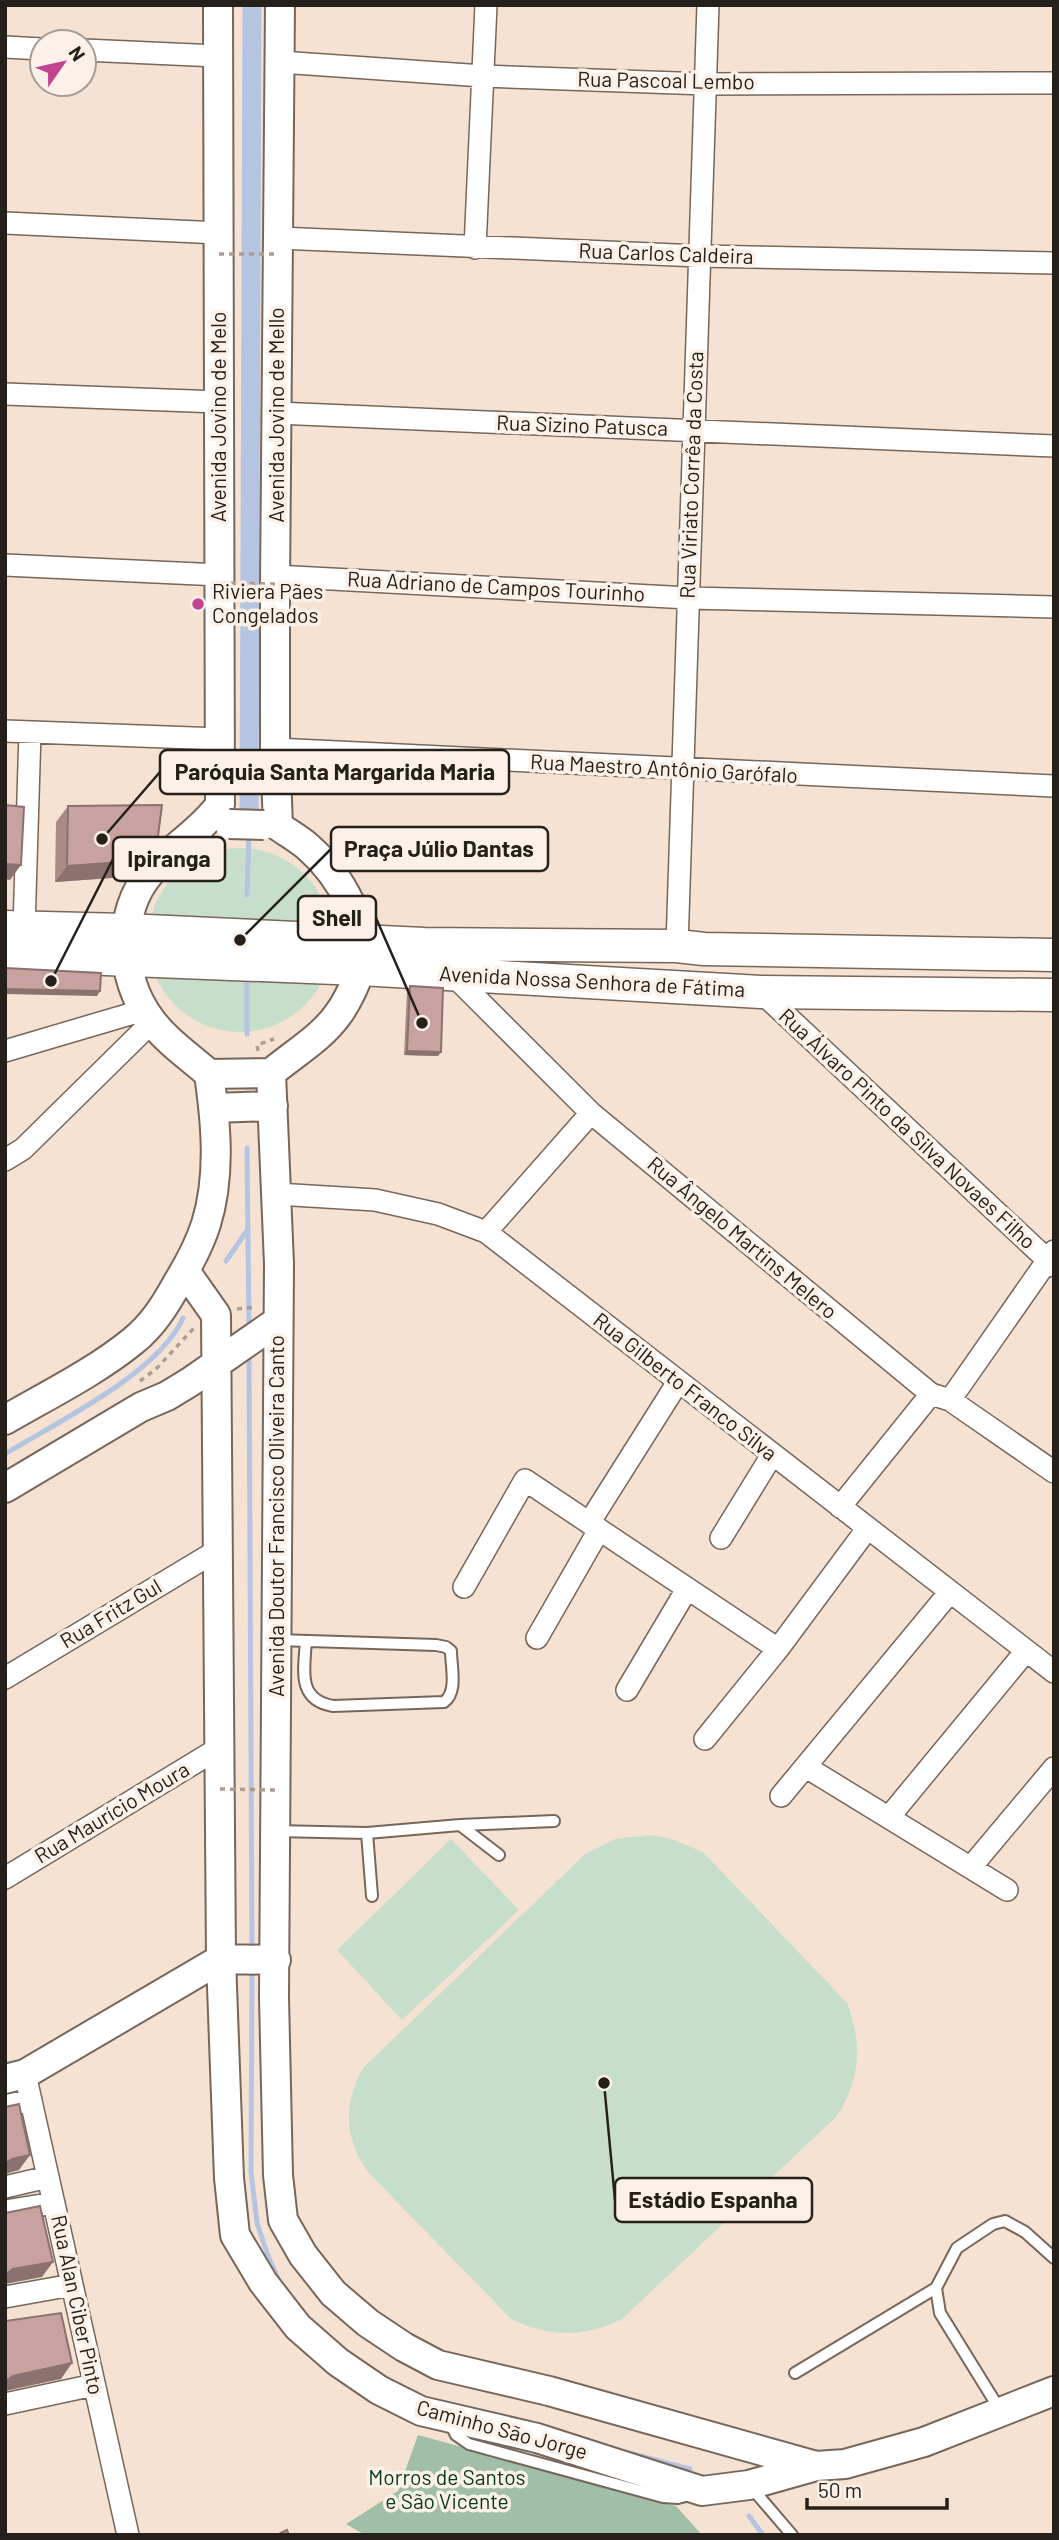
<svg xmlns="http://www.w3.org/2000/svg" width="1059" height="2540" viewBox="0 0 1059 2540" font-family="Barlow,sans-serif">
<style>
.green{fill:#c7decd}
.forest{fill:#a0bea8}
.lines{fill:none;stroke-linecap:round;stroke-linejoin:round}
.stream{stroke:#b5c4e1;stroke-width:5}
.canal{stroke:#b5c4e1;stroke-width:19}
.lane-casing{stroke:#77675a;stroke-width:14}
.street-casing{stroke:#77675a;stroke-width:24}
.secondary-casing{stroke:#77675a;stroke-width:32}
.primary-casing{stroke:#77675a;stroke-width:35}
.path{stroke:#ac9d92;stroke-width:3.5;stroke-dasharray:5 5;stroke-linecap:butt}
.lane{stroke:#fff;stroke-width:10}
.street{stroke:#fff;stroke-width:21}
.secondary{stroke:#fff;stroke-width:28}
.primary{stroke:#fff;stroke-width:32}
.secondary-bridge-casing{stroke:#77675a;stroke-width:32;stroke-linecap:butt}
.path-bridge{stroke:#ac9d92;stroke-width:3.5;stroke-dasharray:5 5;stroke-linecap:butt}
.secondary-bridge{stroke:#fff;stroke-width:28}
.wall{fill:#ab8b89}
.shaded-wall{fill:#8b716f}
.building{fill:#c7a29f;stroke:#8b716f;stroke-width:2}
.poi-dot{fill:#c24491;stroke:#fcf1e8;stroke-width:2.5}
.labels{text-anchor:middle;stroke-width:7;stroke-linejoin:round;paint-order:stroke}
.street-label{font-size:21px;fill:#26201a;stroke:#fcf1e8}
.poi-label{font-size:21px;fill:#26201a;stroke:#fcf1e8;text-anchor:start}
.park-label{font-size:21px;fill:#03391c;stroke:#fcf1e8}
.leader{fill:none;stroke:#26201a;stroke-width:2.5}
.callout-dot{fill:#26201a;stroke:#fcf1e8;stroke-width:2.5}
.callout{fill:#fcf1e8;stroke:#26201a;stroke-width:2.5}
.callout-label{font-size:23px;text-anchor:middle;font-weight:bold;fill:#26201a}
</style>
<rect width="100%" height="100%" fill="#f5e2d3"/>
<!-- green -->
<path class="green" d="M148 940a92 92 0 1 1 184 0a92 92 0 1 1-184 0Z
M651 1835 669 1838 703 1852 847 2003C863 2044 860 2080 837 2116L622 2319C584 2338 549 2337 511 2319L368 2172C344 2138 343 2104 363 2068L585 1854 615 1839Z
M451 1839 519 1910 402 2020 337 1950Z"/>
<!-- forest -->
<path class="forest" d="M418 2435 676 2506 702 2535H365L346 2524 398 2491Z"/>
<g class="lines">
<!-- stream -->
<path class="stream" d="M247 895 249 832
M247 979V1034
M247 1148 249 1329
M226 1261 246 1232
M249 1352 252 1952
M5 1454C57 1422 159 1373 183 1318
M252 1968 251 2172 257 2223 268 2256 280 2283
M625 2452 690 2469
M749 2516 763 2535"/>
<!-- canal -->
<path class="canal" d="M249 822 252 5"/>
<defs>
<path id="lane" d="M277 1640 436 1645 446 1647 451 1651C451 1667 458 1692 444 1702L333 1706C297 1700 304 1670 306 1641
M460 1825 499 1855
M275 1831 367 1833 460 1825 554 1821
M367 1833 372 1896
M795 2373 936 2288
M1000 2410 940 2313 936 2288 957 2248 993 2224 1005 2221 1025 2232 1054 2258
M450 2423 456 2435 469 2444 663 2497 678 2498 689 2495
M751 2487 792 2535"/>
<path id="street" d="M5 47 42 49
M84 50 217 56
M280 62 483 76 706 84 1054 83
M5 223 219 233
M279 238 699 256 1054 263
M475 248 486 5
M5 394 219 402
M277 413 1054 446
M5 565 220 575
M275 576 689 598 1054 607
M5 731 220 739
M275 749 1054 786
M24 928 30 732
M677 946 708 5
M453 975 591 1113 931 1394 950 1400 1054 1472
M761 992 1054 1266
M5 1051 144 1010
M5 1160 23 1149 152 1022
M277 1194 375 1200 438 1214 486 1232 1054 1672
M486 1232 591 1113
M950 1400 1054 1251
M840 1507 931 1394
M589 1523 678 1382
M721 1538 772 1455
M464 1587 525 1480 778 1649
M537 1638 599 1530
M5 1678 218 1550
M627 1690 687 1589
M705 1739 778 1649 867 1529
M806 1767 1007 1890
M781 1796 950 1592
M889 1817 1026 1651
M971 1867 1054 1768
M5 1878 219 1748
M25 2074 128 2535
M5 2106 31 2100
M5 2187 48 2177
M5 2211 54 2203
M5 2297 72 2285
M5 2404 94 2385"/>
<path id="secondary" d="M278 826 275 749V584L280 5
M271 1073 279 1264 274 1997 278 2175 283 2220 303 2255 333 2293 368 2323 404 2347 438 2365 549 2391 816 2466
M271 1073C293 1054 322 1038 339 1013 347 1002 356 983 360 970 371 927 339 874 308 847 299 839 288 833 278 826
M209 1074C190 1057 166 1041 150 1019 120 978 116 913 150 873 172 847 200 832 220 805L218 5
M209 1074 271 1073
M214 1108 273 1106
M185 1271 216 1315 221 1959 229 2178 235 2235 263 2282 298 2327 338 2362 379 2390 421 2411 537 2438 702 2491 749 2485 816 2466 845 2464 924 2442 1054 2391
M5 1420C48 1395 95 1372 133 1341 153 1325 166 1304 178 1282 189 1264 200 1243 206 1224 221 1176 216 1123 209 1074
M5 1488 141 1407 167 1396 190 1382 278 1321
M221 1959 276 1960
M5 2079 25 2074 221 1959"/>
<path id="primary" d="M5 927 126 930 424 944 677 946 704 949 1054 955
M5 955 360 969 761 992 1054 995"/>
</defs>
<!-- lane casing -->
<use href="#lane" class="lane-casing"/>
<!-- street casing -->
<use href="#street" class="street-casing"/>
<!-- secondary casing -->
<use href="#secondary" class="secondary-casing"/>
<!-- primary casing -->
<use href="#primary" class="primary-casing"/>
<!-- path -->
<path class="path" d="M258 1051 257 1045 274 1039
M237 1309 257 1307
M140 1381 156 1369 194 1328"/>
<!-- lane -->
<use href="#lane" class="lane"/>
<!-- street -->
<use href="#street" class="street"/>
<!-- secondary -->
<use href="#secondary" class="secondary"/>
<!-- primary -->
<use href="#primary" class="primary"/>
<defs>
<path id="secondary-bridge" d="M229 824 264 825"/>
</defs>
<!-- secondary-bridge casing -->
<use href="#secondary-bridge" class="secondary-bridge-casing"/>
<!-- path-bridge -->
<path class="path-bridge" d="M219 254H278
M220 583 275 584
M220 1789 276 1790"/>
<!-- secondary-bridge -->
<use href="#secondary-bridge" class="secondary-bridge"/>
</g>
<!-- wall -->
<path class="wall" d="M68 806 158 836 147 852 125 877 55 882 56 822Z
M410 986 441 1052 438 1056 404 1055 407 990Z"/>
<!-- shaded-wall -->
<path class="shaded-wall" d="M158 836 147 852 125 877 55 882 67 866Z
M5 864 21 865 10 880 5 879Z
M5 989 100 991 97 996 5 994Z
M407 1051 441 1052 438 1056 404 1055Z
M30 2155 19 2170 5 2174V2164L6 2163 12 2159Z
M53 2262 42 2277 5 2284V2275L13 2269Z
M72 2363 61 2379 5 2391V2382L13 2376Z"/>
<!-- building -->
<path class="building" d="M5 805 24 807 21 865 5 864Z
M162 805 158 836 136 861 67 866 68 806Z
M5 968 101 973 100 991 5 989Z
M410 986 443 988 441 1052 407 1051Z
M19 2104 30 2155 12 2159 6 2163 5 2165V2107Z
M40 2206 53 2262 13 2269 5 2275V2213Z
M61 2313 72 2363 13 2376 5 2382V2321Z
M287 2530 289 2535H277Z"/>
<!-- markers -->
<circle class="poi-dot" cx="198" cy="604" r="7"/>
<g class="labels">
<!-- street labels -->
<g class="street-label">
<text transform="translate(666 81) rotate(1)" y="7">Rua Pascoal Lembo</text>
<text transform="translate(666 254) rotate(2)" y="7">Rua Carlos Caldeira</text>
<text transform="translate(277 415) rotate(-90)" y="7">Avenida Jovino de Mello</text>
<text transform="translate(219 417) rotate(-90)" y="7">Avenida Jovino de Melo</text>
<text transform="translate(582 426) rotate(2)" y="7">Rua Sizino Patusca</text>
<text transform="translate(692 475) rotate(-88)" y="7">Rua Viriato Corrêa da Costa</text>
<text transform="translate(496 587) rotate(3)" y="7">Rua Adriano de Campos Tourinho</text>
<text transform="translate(664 769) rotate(3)" y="7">Rua Maestro Antônio Garófalo</text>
<text transform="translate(592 982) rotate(3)" y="7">Avenida Nossa Senhora de Fátima</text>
<text transform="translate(907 1129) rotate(43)" y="7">Rua Álvaro Pinto da Silva Novaes Filho</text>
<text transform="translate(742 1238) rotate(40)" y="7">Rua Ângelo Martins Melero</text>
<text transform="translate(685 1387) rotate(38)" y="7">Rua Gilberto Franco Silva</text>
<text transform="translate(277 1516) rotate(-90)" y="7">Avenida Doutor Francisco Oliveira Canto</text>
<text transform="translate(111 1614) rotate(-31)" y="7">Rua Fritz Gul</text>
<text transform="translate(112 1813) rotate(-31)" y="7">Rua Maurício Moura</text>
<text transform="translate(77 2305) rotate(78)" y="7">Rua Alan Ciber Pinto</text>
<text transform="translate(502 2430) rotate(15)" y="7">Caminho São Jorge</text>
</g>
<!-- poi labels -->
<g class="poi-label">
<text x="212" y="599">Riviera Pães<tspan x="212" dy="24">Congelados</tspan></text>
</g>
<!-- park labels -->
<g class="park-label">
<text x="447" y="2485">Morros de Santos<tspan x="447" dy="24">e São Vicente</tspan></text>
</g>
</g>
<!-- callouts -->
<path class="leader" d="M102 839L160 772M240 940L331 849M51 981L113 859M422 1023L376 918M604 2083L615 2200"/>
<g class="callout-dot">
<circle cx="102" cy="839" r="7"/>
<circle cx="240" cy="940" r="7"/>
<circle cx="51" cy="981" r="7"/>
<circle cx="422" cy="1023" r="7"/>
<circle cx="604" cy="2083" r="7"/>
</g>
<g class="callout">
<rect x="160" y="750" width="349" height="44" rx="7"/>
<rect x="331" y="827" width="217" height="44" rx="7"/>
<rect x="113" y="837" width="112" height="44" rx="7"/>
<rect x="298" y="896" width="78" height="44" rx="7"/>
<rect x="615" y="2178" width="197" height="44" rx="7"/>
</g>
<g class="callout-label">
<text x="335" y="780">Paróquia Santa Margarida Maria</text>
<text x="439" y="857">Praça Júlio Dantas</text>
<text x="169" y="867">Ipiranga</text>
<text x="337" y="926">Shell</text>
<text x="713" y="2208">Estádio Espanha</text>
</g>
<!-- border -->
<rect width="1059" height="2540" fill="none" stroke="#26201a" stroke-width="14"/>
<!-- north arrow -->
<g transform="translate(63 63) rotate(56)"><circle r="33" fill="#fcf1e8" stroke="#a69d96" stroke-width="2"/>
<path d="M0-5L12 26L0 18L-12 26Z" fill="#c24491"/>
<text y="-10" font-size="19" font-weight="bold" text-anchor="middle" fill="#26201a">N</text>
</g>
<!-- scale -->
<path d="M807 2498v10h140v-10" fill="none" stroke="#26201a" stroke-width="3.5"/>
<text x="818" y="2498" font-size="21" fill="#26201a" stroke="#fcf1e8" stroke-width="5" paint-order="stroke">50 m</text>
</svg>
